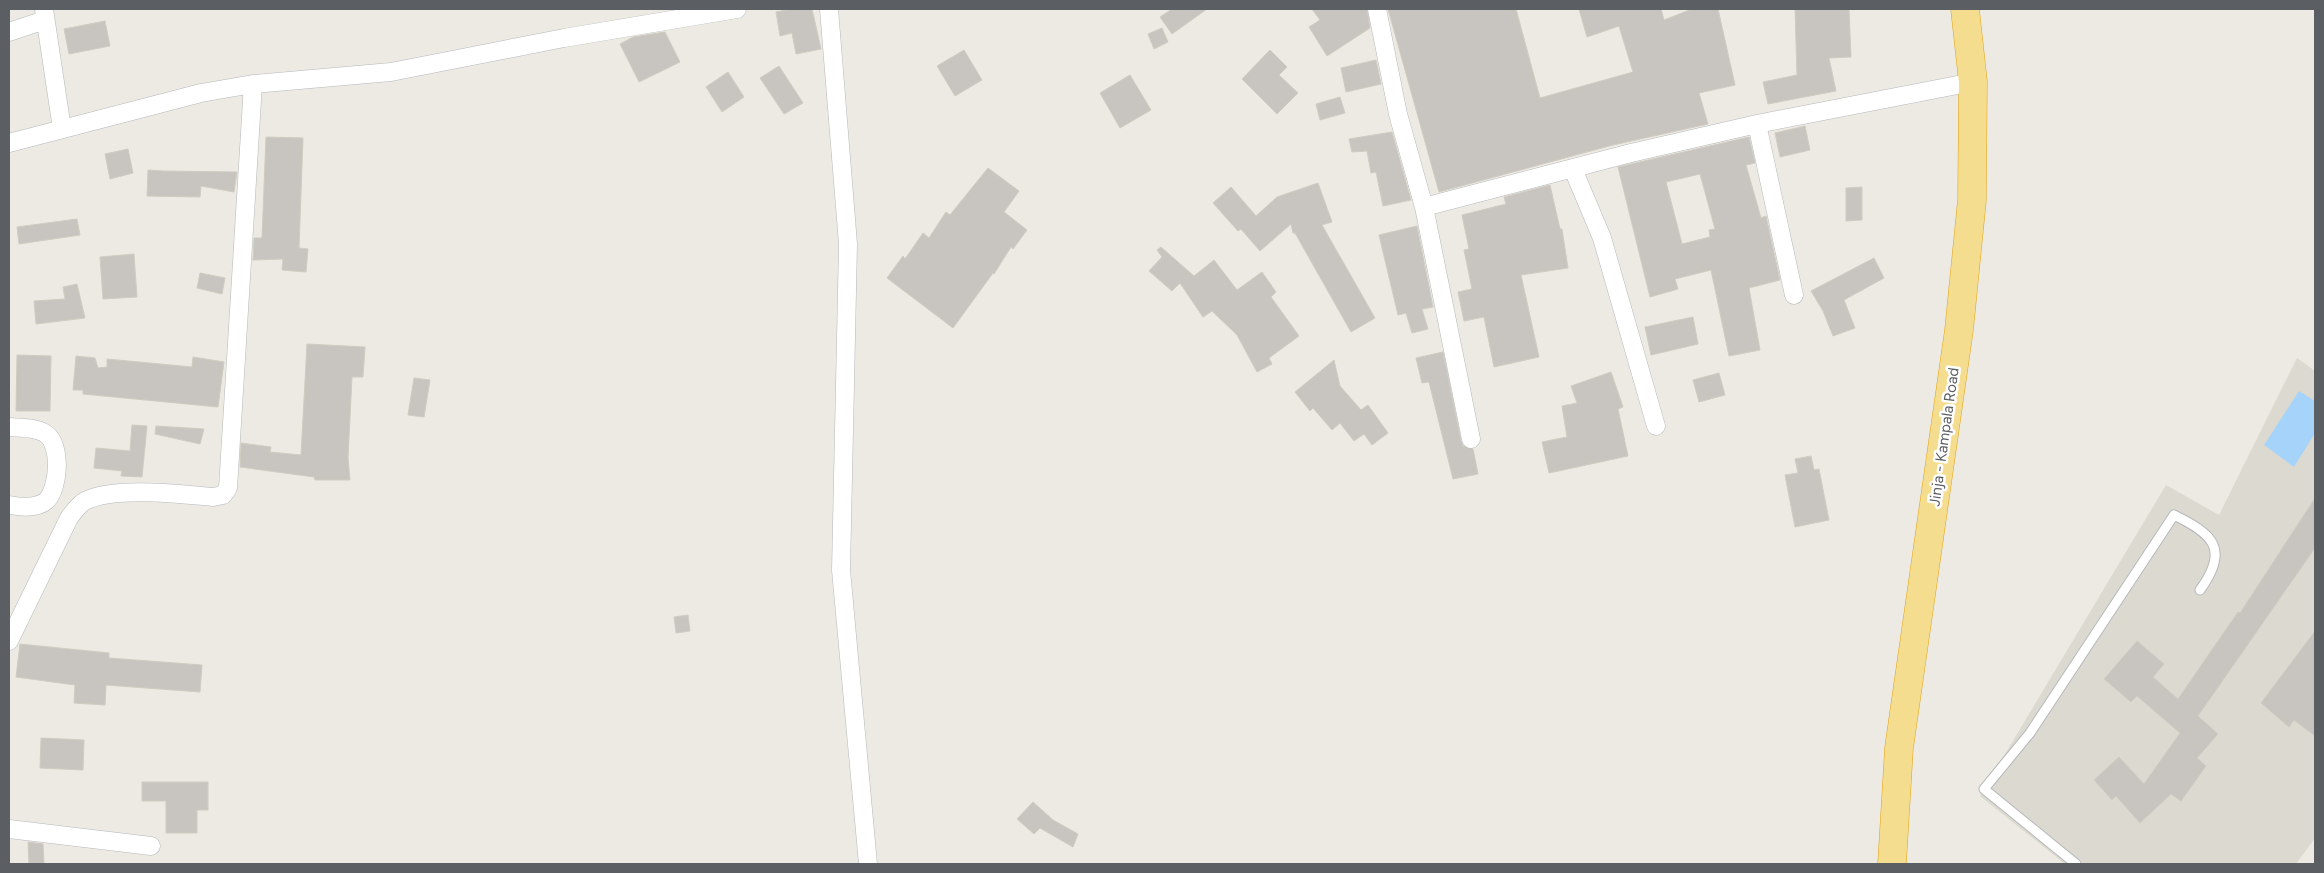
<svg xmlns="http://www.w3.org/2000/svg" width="2324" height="873" viewBox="0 0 2324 873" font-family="Figtree,sans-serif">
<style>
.education{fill:#dcd9d0}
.water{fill:#a6d3f9}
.building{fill:#c8c5c0;stroke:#d0ccc1;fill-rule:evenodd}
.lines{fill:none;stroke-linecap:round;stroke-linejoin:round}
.lane-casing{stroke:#b5b8bc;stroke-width:11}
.street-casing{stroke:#b5b8bc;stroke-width:19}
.highway-casing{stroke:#dfa210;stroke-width:29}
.lane{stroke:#fff;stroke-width:9}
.street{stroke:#fff;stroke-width:18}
.highway{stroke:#f5dd90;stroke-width:28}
.labels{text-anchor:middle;stroke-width:5;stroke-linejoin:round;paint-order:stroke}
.street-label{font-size:15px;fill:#5b5e62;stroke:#fff}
</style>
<rect width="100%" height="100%" fill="#eceae2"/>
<!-- education -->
<path class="education" d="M2297 358 2315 371V838L2296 864H2065L1980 796 2166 485 2219 515Z"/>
<!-- water -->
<path class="water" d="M2299 391 2315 401V433L2294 467 2264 445Z"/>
<!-- building -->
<path class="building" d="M792 9H812L821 49 796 54 792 33 780 36 776 12Z
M1172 9H1207L1172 34 1160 17Z
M1312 9H1367L1370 28 1327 56 1309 27 1320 20Z
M1388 9H1516L1540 98 1633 72 1619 26 1587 37 1579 9H1661L1664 20 1692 9H1718L1735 85 1699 93 1708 124 1613 145 1439 192Z
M1795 9H1849L1851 57 1829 58 1836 91 1768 104 1763 82 1797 75Z
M105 21 110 46 69 54 64 29Z
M1162 28 1168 42 1154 49 1148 34Z
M665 32 680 62 639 82 620 44 633 37Z
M964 50 982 80 955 96 937 66Z
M1270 50 1287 67 1279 75 1298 93 1277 114 1242 79Z
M1376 60 1381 84 1346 92 1341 68Z
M779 66 803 103 784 114 760 78Z
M728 72 744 97 722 112 706 87Z
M1130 75 1151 110 1120 128 1100 93Z
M1340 97 1345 113 1320 120 1316 104Z
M1805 126 1810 150 1780 157 1775 133Z
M1392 132 1411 200 1383 206 1376 172 1371 173 1367 151 1352 152 1349 139Z
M266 137 303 138 299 248 308 249 306 272 282 270 283 259 253 260 254 238H262Z
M1749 137 1755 163 1746 165 1761 218 1766 216 1780 280 1749 288 1760 350 1729 356 1711 270 1675 279 1678 289 1650 297 1618 167ZM1700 174 1715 229 1709 230 1710 237 1682 244 1666 182Z
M128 149 133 173 110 179 105 154Z
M988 168 1019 191 1004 212 1027 230 1013 249 1011 247 994 274 993 273 953 328 887 278 903 256 905 259 923 233 929 238 946 212 950 215Z
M148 170 163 171 237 172 234 192 201 186 200 197 147 196Z
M1318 183 1332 222 1322 225 1375 318 1351 332 1295 233H1293L1291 224 1260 251 1241 229 1238 231 1213 203 1231 187 1256 216 1277 197Z
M1550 185 1560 229H1562L1568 268 1521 275 1539 357 1494 367 1484 317 1464 321 1458 292 1472 289 1464 250 1469 249 1462 215 1506 204 1504 197Z
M1862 187V220L1846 221V188Z
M77 219 80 235 19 244 17 227Z
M1417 226 1433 307 1422 309 1428 329 1412 333 1406 313 1398 315 1379 235Z
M1161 247 1194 276 1214 260 1237 290 1262 272 1276 292 1271 297 1299 336 1269 358 1272 364 1257 372 1237 335 1212 311 1203 317 1180 283 1172 291 1149 271 1162 257 1157 250Z
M134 254 137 297 103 299 100 257Z
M1874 258 1884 278 1844 300 1855 328 1833 336 1823 311 1811 291Z
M200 273 225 278 222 294 197 288Z
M77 284 85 318 36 324 34 301 65 299 63 287Z
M1693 317 1698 344 1651 355 1645 327Z
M307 344 365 347 363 377H352L348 458 350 480H315L314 477 240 467 241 443 271 447 270 452 301 455Z
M1443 352 1461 441 1463 446 1473 449 1478 474 1453 479 1429 382 1422 383 1416 358Z
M17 355 51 356 50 411H16Z
M76 356 95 358 98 368 107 367V359L192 367 193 357 224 362 218 407 83 394V390H73Z
M1334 360 1340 386 1361 410 1368 405 1388 433 1372 445 1364 434 1354 441 1340 423 1332 430 1313 408 1310 411 1295 392Z
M1611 372 1623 407 1618 409 1628 456 1549 473 1542 442 1567 437 1562 406 1577 403 1571 386Z
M1719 373 1725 395 1699 402 1693 380Z
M414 378 430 380 424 417 408 415Z
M132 425 147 426 142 477 121 476 122 471 94 468 96 448 130 451Z
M156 426 204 429 200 444 155 434Z
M1811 456 1814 470 1819 469 1829 520 1795 527 1785 475 1798 473 1795 459Z
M2315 498V548L2198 716 2218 734 2197 758 2206 766 2181 801 2171 794 2140 823 2116 796 2112 800 2094 780 2119 757 2144 784 2180 733 2137 696 2131 702 2104 679 2137 641 2164 664 2153 677 2178 699 2238 612 2240 613Z
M688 615 690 631 676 633 674 617Z
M2315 631V736L2294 720 2289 727 2261 703Z
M20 644 109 653V658L202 665 200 692 106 685 105 705 74 703 75 685 16 677Z
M41 738 84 740 83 770 40 768Z
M142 782H208V810H197V833H166V801H142Z
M1033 802 1053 820 1078 834 1073 847 1040 828 1034 834 1017 819Z
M28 842 43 844 44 864H29Z"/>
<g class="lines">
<defs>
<path id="lane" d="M2076 864 1984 789 2030 733 2174 515C2213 534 2230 549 2200 590"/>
<path id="street" d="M44 9 62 129
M829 9 848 244 841 570 868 864
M1377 9 1398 114 1424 207 1471 439
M9 32 45 20
M1757 124 1794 295
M9 143 201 93 253 84 391 72 564 38 737 9
M1573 169 1602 238 1656 426
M1424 207 1631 153 1757 124 1973 82
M9 427C20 428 37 427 46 434 62 445 59 489 46 501 36 509 20 507 9 505
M9 641 69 518C73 513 78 505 85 501 114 486 180 494 213 497L223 495 228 488 253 84
M9 829 151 846"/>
<path id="highway" d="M1892 864 1899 748 1959 330 1972 200 1973 82 1965 9"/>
</defs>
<!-- lane casing -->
<use href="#lane" class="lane-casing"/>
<!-- street casing -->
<use href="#street" class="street-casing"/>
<!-- highway casing -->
<use href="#highway" class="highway-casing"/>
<!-- lane -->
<use href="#lane" class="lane"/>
<!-- street -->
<use href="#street" class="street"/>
<!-- highway -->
<use href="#highway" class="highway"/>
</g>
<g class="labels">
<!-- street labels -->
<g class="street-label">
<text transform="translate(1944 437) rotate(-82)" y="5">Jinja - Kampala Road</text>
</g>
</g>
<!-- border -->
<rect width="2324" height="873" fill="none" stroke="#5b5e62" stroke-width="20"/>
</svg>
